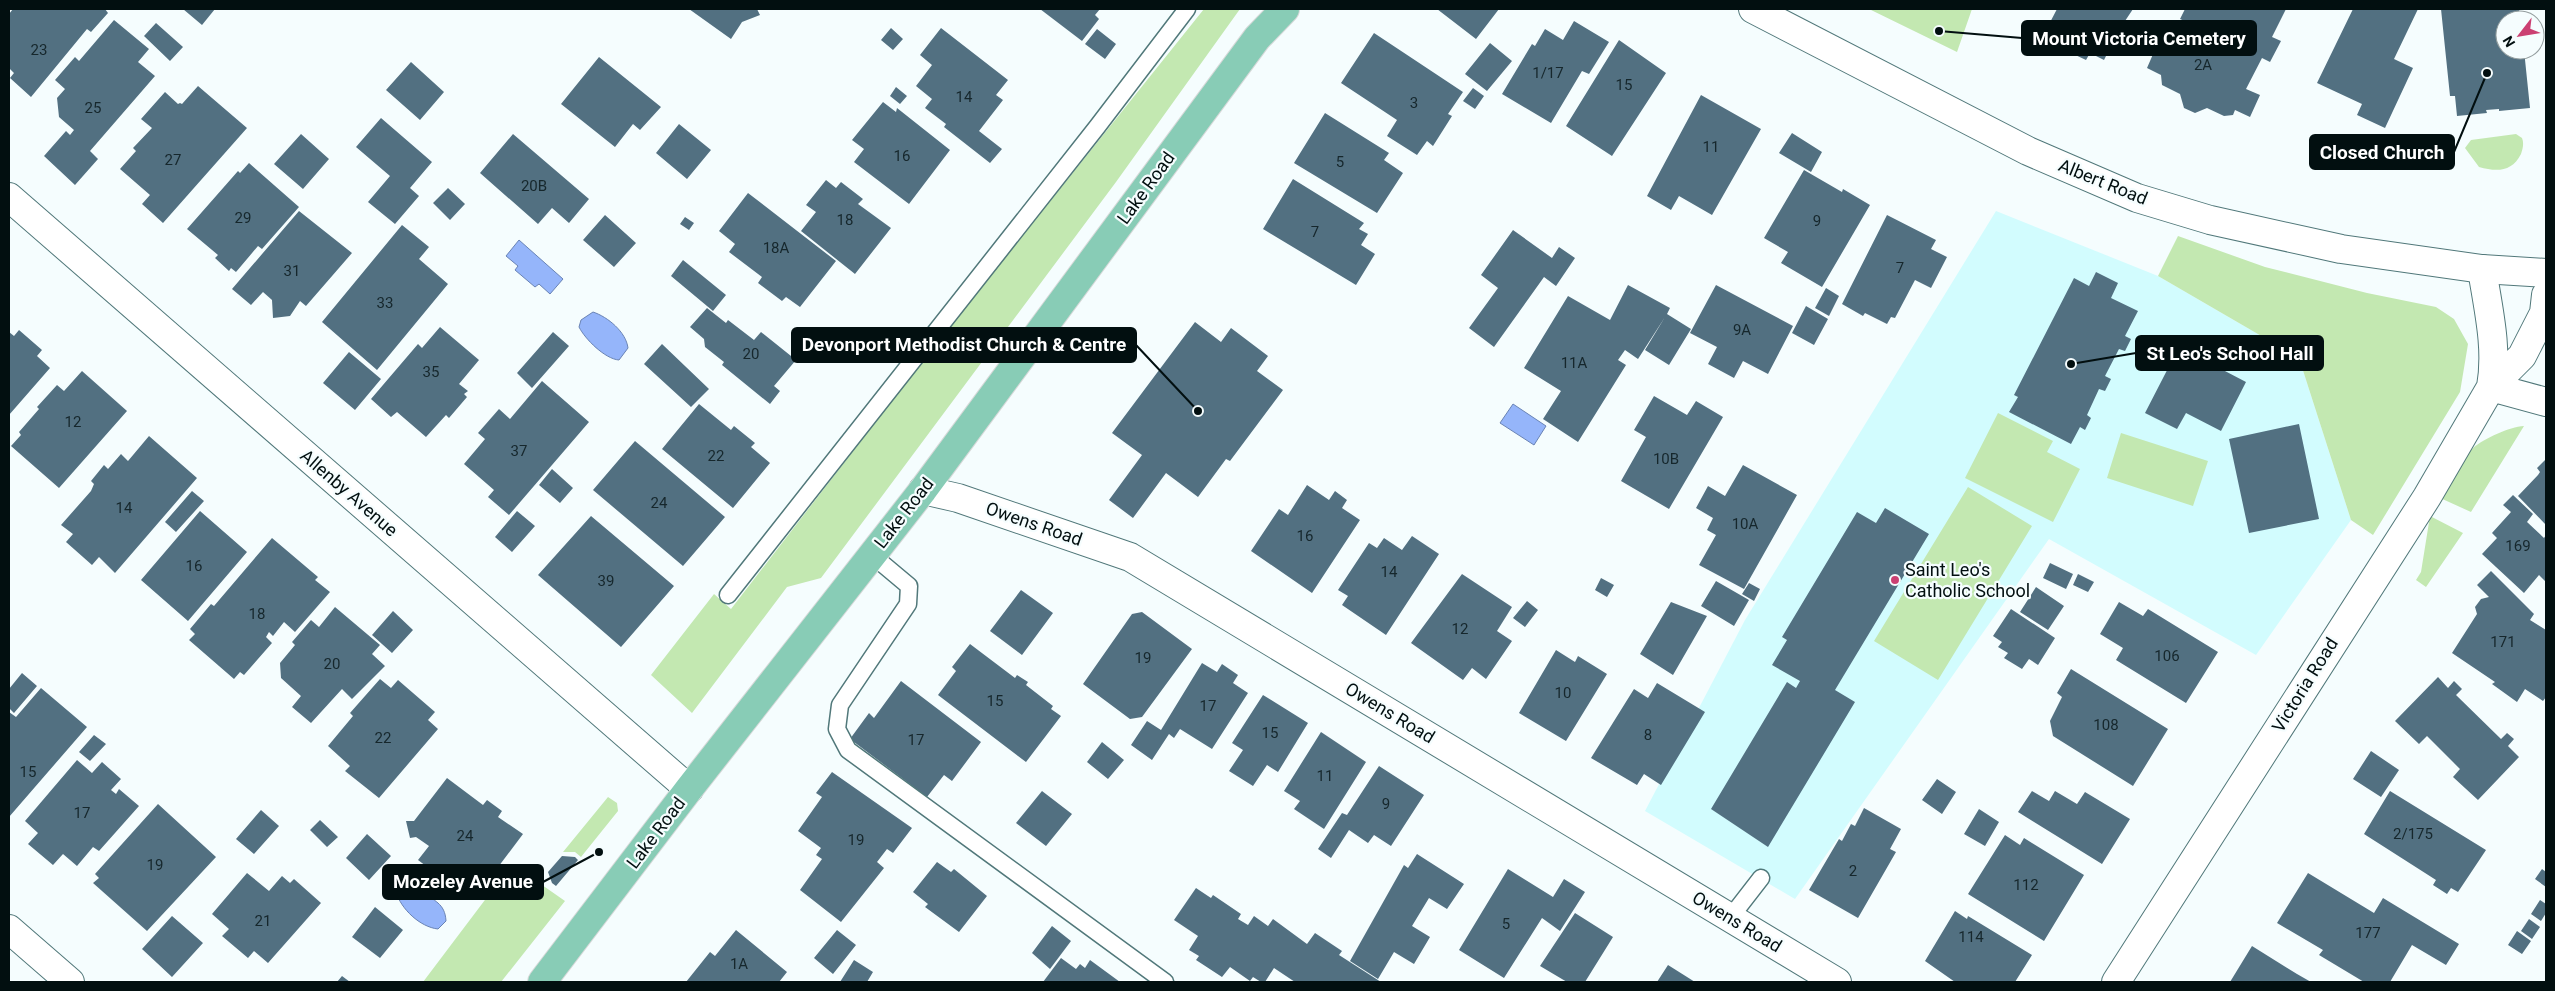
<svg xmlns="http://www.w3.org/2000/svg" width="2555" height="991" viewBox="0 0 2555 991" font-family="Roboto,sans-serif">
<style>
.built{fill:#d2fcfe}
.green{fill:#c3e8b1}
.water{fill:#95b5fa;stroke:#6983b4}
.building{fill:#527081}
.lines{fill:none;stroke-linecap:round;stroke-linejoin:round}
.lane-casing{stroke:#51787a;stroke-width:19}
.street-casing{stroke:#51787a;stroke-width:30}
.secondary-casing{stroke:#51787a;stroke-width:30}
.primary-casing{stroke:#d7d9d9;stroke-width:30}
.lane{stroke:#fff;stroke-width:16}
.street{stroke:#fff;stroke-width:28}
.secondary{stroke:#fff;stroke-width:28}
.primary{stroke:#88ccb6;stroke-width:28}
.poi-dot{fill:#cb4072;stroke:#f5fdfe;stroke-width:2}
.labels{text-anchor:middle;stroke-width:4.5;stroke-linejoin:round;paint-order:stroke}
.number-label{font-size:15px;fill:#16272c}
.street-label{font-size:18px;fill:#020f10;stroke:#f5fdfe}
.poi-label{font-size:18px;fill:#020f10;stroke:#f5fdfe;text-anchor:start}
.leader{fill:none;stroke:#020f10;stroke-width:2}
.callout-dot{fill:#020f10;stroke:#f5fdfe;stroke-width:2}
.callout{fill:#020f10;stroke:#020f10;stroke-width:2}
.callout-label{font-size:19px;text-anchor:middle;font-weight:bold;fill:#fff}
</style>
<rect width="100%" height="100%" fill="#f5fdfe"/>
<!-- built -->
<path class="built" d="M1996 211 2158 276 2299 358 2351 520 2256 655 2049 539 1795 899 1645 811 1745 620Z"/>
<!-- green -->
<path class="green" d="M1204 9H1240L1116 182 821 578 787 587 692 713 651 675 714 594 731 609 946 331Z
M1869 9H1972L1957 52Z
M2516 134 2522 138C2524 143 2523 148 2521 154 2512 172 2497 172 2479 167L2465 148 2471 140Z
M2178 236 2265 267 2367 293 2436 307 2454 319 2468 344 2460 392 2373 535 2351 520 2299 358 2158 276Z
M1998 413 2053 441 2047 452 2080 469 2053 522 1965 478Z
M2524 426 2471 512 2438 497C2448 484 2462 459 2473 448 2485 438 2509 427 2524 426Z
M2121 433 2208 461 2193 506 2107 478Z
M1968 487 2032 526 1938 680 1874 641Z
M2430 516 2463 533 2426 587 2416 580 2421 572Z
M608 797 617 803 618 811 581 857 575 852H563Z
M512 864 565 901 501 982H423Z"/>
<!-- water -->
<path class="water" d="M519 240 563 279 550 294 539 284 535 287 515 270 518 266 506 256Z
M593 312C608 317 626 332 628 348L619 360C605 359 585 339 579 327L581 320Z
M1513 404 1546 426 1534 445 1500 423Z
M409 879C414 882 416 887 421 891 434 901 445 903 446 921L438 929C420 927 401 909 396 892Z"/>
<!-- building -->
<path class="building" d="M13 9H105L108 13 91 32 87 29 31 97 10 78 14 73 9 68V14Z
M183 9H215L202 25Z
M689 9H757L760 15 742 22 731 39Z
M1040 9H1100L1095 15 1099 19 1082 41Z
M1437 9H1499L1476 39Z
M2057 9H2133L2117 33 2122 35 2116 46 2112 44 2104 60 2090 53 2086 60 2069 52 2073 45 2045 32Z
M2185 9H2286L2272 37 2281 41 2270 62 2262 58 2246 89 2260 95 2250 117 2235 110 2233 115 2224 116 2207 108 2195 113 2184 108 2180 94 2162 85 2161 75 2147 68 2157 45 2173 52 2187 22 2180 19Z
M2353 9H2418L2394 59 2413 68 2385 128 2357 115 2362 104 2317 83Z
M2441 9H2519L2521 20H2505V50H2524L2530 108 2499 111V109L2486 110 2487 113 2457 116 2455 96H2450Z
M114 20 149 49 138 62 155 76 90 151 98 159 75 185 44 156 66 131 70 135 74 130 59 117 57 98 65 89 55 80 75 57 79 61Z
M1574 21 1609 42 1589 74 1582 71 1551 123 1502 94 1532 44 1535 46 1545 29 1563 40Z
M156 23 183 47 170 61 144 36Z
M891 28 903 39 893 50 881 40Z
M941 28 1008 80 996 95 1003 100 979 131 1002 149 990 163 944 127 946 124 925 108 932 99 916 86 932 65 920 55Z
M1097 29 1116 44 1105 59 1085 44Z
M1374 33 1463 92 1448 114 1452 116 1433 146 1427 141 1417 155 1387 136 1397 120 1341 83Z
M1619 40 1666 73 1612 156 1566 126Z
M1490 43 1512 61 1487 91 1465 74Z
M599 57 661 107 640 130 633 124 615 147 561 104Z
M411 62 444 92 420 120 386 90Z
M198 86 247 128 163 223 142 204 150 195 120 169 136 151 133 148 152 128 141 119 165 92 178 104 180 103 182 104Z
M896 87 907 96 900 104 890 96Z
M1473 88 1484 96 1475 109 1463 101Z
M1701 95 1761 129 1712 215 1679 196 1671 210 1647 196Z
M883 102 896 112 897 108 950 150 909 204 854 162 864 149 852 140Z
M1325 113 1389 153 1384 160 1403 173 1377 213 1294 163Z
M381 118 432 162 410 188 419 196 395 224 368 202 390 176 356 147Z
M679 124 711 150 687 179 656 153Z
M1792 133 1822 152 1811 172 1779 153Z
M301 134 329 159 303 189 274 164Z
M513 134 589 199 569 223 552 208 538 224 480 173Z
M249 163 299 207 262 249 258 246 236 272 231 268 229 271 215 258 218 255 187 229 238 171 240 173Z
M1804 170 1842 192 1843 189 1870 205 1822 287 1781 263 1788 252 1764 238Z
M1293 179 1364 223 1359 229 1368 234 1361 245 1375 254 1356 285 1263 229Z
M826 180 836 188 841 182 863 199 858 204 891 228 855 274 801 231 816 212 806 205Z
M448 188 465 204 450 220 433 203Z
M748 193 836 261 800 307 786 297 782 301 758 283 762 277 729 252 735 244 719 231Z
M299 211 352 253 306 306 300 301 290 316 273 318 272 300 263 292 251 305 232 289Z
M605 215 636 243 614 267 583 240Z
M1887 215 1936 240 1931 249 1947 257 1931 288 1915 280 1895 318 1891 317 1887 324 1865 313 1863 316 1842 304Z
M685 217 694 223 689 230 680 224Z
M402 225 429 247 419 259 448 284 377 370 322 322Z
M1513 230 1552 258 1559 247 1575 258 1556 286 1544 277 1494 347 1469 328 1498 288 1481 275Z
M683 260 726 295 713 311 671 276Z
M2096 272 2118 283 2111 298 2138 311 2125 336 2131 339 2125 351 2119 349 2105 376 2111 379 2105 391 2099 389 2087 415 2091 418 2085 430 2080 427 2071 444 2009 412 2018 397 2014 395 2074 278 2089 286Z
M1628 285 1670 308 1667 314 1691 329 1669 365 1645 350 1665 317 1638 359 1625 350 1618 360 1626 365 1578 442 1543 419 1561 391 1524 368 1568 296 1610 320Z
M1716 285 1793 326 1768 374 1743 361 1734 378 1708 364 1717 347 1690 333Z
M1826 288 1839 296 1829 316 1815 308Z
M1806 306 1828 319 1814 345 1792 333Z
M707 308 726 323 728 320 754 340 761 332 796 360 774 386 780 391 770 404 722 365 724 362 705 347 704 339 690 327Z
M1195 322 1221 342 1231 328 1268 356 1257 371 1283 390 1230 461 1226 459 1198 497 1166 473 1133 518 1109 500 1142 455 1112 433Z
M440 327 479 360 459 384 468 391 464 394 467 397 449 418 446 415 426 437 397 412 391 417 371 399 418 344 422 348Z
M19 330 42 350 37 356 50 368 9 415V332L14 336Z
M553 332 569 346 532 388 517 373Z
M662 344 709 389 691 407 644 364Z
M2179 347 2246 382 2221 431 2186 413 2177 429 2145 413Z
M349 352 381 379 355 410 323 383Z
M82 371 127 411 59 488 11 446 21 435 19 432 39 409 37 407 57 385 64 391Z
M542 381 589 422 509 515 488 497 494 490 464 464 485 439 478 433 499 409 510 419Z
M1654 396 1687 415 1696 401 1723 417 1669 509 1621 481 1646 437 1634 430Z
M699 404 731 430 734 426 755 443 751 447 770 463 733 508 662 449Z
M2299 424 2319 519 2249 533 2229 439Z
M149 436 197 478 115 573 99 557 92 565 66 542 73 534 61 525 91 491 94 484 91 481 104 465 108 469 121 454 128 461Z
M635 441 725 517 683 566 593 490Z
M2546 459V525L2518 496 2538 475 2540 472 2537 468Z
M1743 465 1797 495 1744 589 1699 565 1716 535 1707 530 1713 518 1696 508 1708 486 1725 496Z
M552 469 573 488 560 503 539 485Z
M1307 485 1329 500 1335 491 1347 500 1342 508 1360 520 1312 593 1251 551 1279 509 1288 515Z
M192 491 204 501 176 532 165 522Z
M2513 495 2533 514 2527 522 2544 538 2546 535V582L2539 575 2524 593 2482 554 2497 538 2492 533 2511 512 2503 505Z
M1885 508 1929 534 1835 690 1855 702 1768 847 1711 809 1787 682 1796 688 1800 681 1772 665 1787 640 1782 637 1857 512 1876 523Z
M200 511 247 552 188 621 141 580Z
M517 511 535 526 512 552 495 537Z
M591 516 674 586 621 647 538 575Z
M1412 536 1439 554 1386 635 1342 605 1348 596 1338 590 1369 543 1377 548 1384 538 1402 550Z
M272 538 318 577 315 580 330 592 295 632 284 622 273 636 269 632 266 637 272 643 244 675 240 672 234 679 189 640 195 634 190 629 211 604 214 606Z
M2050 563 2073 574 2066 589 2043 578Z
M2491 571 2534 614 2530 620 2546 630V697L2543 701 2525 689 2517 702 2492 684 2495 682 2452 653 2477 614 2475 607 2481 599 2489 597 2477 585Z
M1462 574 1512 607 1497 631 1512 641 1486 679 1472 668 1463 680 1411 643Z
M2078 574 2094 582 2088 592 2073 585Z
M1601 578 1614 585 1607 597 1595 590Z
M1716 581 1749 600 1734 626 1701 606Z
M1749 583 1760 589 1754 601 1742 594Z
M2036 587 2064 606 2048 630 2020 612Z
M1021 590 1053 613 1022 655 990 631Z
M1527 601 1538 610 1525 627 1513 618Z
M1671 602 1707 616 1673 675 1640 654Z
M2119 602 2143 616 2148 609 2218 652 2186 703 2116 660 2123 648 2100 634Z
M335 607 380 645 372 654 385 666 352 699 342 689 311 723 292 707 301 696 281 678 280 663 295 645 292 642 311 620 319 627Z
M2011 609 2055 638 2038 665 2029 659 2022 669 2004 658 2008 653 1998 647 2002 642 1993 636Z
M393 611 413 630 392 653 372 635Z
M1142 612 1192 649 1142 717 1130 719 1083 684 1132 614Z
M970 644 1015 678 1017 675 1028 682 1026 685 1053 706 1051 709 1061 716 1026 762 938 695 956 671 952 667Z
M1556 650 1575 662 1578 656 1607 674 1566 741 1519 713Z
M1202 663 1217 672 1222 664 1238 675 1233 683 1248 693 1212 749 1180 729 1174 738 1169 734 1152 760 1131 745 1147 721 1161 730Z
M2071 669 2168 729 2133 786 2053 736 2050 721 2062 697 2057 693Z
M22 673 37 686 14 713 9 708V689Z
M2438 677 2448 688 2454 681 2462 689 2456 695 2501 739 2507 733 2514 739 2508 746 2519 757 2478 800 2453 777 2460 769 2427 736 2419 744 2395 721Z
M380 679 391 688 398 680 435 712 428 720 438 729 379 798 345 771 350 766 328 746 353 716 350 713Z
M901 681 981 742 952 781 944 775 927 797 850 739 869 713 874 718Z
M1657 683 1705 712 1661 785 1644 774 1637 785 1591 758 1634 689 1648 698Z
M41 688 87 727 9 817V712L16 717Z
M1263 695 1308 723 1278 772 1267 765 1253 786 1229 771 1243 750 1232 743Z
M1321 732 1366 762 1324 829 1294 809 1300 801 1284 791Z
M94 735 106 744 90 761 79 752Z
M1102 742 1124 760 1108 779 1087 762Z
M2371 751 2399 770 2381 797 2353 779Z
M77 760 92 773 102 762 121 779 111 790 116 794 119 789 139 806 99 851 93 847 77 866 63 854 53 865 28 844 38 833 25 821Z
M1379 766 1424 795 1391 846 1374 835 1368 843 1349 830 1331 858 1318 849 1342 813 1347 815Z
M832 772 912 828 893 853 887 849 877 862 884 868 841 922 800 890 822 859 816 855 821 848 798 831 822 797 816 793Z
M447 778 483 805 487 800 502 811 498 817 523 834 483 887 473 879 462 893 418 860 429 846 416 837 410 838 406 821H414Z
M1937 779 1956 792 1942 814 1922 800Z
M1042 791 1072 814 1046 846 1016 823Z
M2032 791 2049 801 2055 791 2077 804 2085 792 2130 819 2102 864 2018 812Z
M2390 791 2486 850 2458 892 2451 888 2447 894 2433 885 2436 880 2364 834Z
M158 804 216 857 147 931 93 883 99 878 95 874Z
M1864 808 1901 829 1890 849 1896 852 1858 918 1809 890 1839 839 1842 841 1851 824 1855 826Z
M1979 809 1999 822 1985 846 1964 834Z
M261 810 279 826 254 854 236 839Z
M320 820 338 837 327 847 310 830Z
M367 834 391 856 369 880 346 858Z
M2005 835 2020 845 2024 838 2084 875 2044 941 1968 894Z
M1417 854 1464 884 1447 909 1429 898 1412 926 1430 937 1414 964 1394 952 1378 979 1350 961 1404 865 1408 868Z
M562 856 575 857 578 860 556 886 552 883 548 872Z
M937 862 951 872 954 869 987 896 959 932 925 907 928 904 913 892Z
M1508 869 1553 897 1564 879 1585 892 1560 931 1542 918 1504 978 1459 950Z
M2542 869 2546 872V887L2535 879Z
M247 873 269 891 282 876 290 883 294 879 321 903 268 963 254 951 248 958 222 936 229 929 212 914Z
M2308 873 2374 913 2383 898 2459 944 2446 965 2412 945 2390 982H2364L2319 955 2323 950 2277 923Z
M1196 888 1211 898 1213 895 1241 914 1238 919 1248 925 1254 916 1268 926 1273 919 1307 944 1315 933 1342 951 1339 955 1381 982H1295L1274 968 1265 982H1261L1253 977 1250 981 1230 967 1222 977 1196 960 1199 956 1189 950 1198 936 1174 920Z
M2540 900 2546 904V913L2541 921 2531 914Z
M375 907 403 930 380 958 352 937Z
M1955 911 1967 919 1968 916 2032 955 2015 982H1955L1925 961Z
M1575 913 1613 937 1585 982H1567L1540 966Z
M172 916 203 943 172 977 142 949Z
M2529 919 2540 927 2532 939 2521 931Z
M1052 926 1071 941 1050 969 1032 953Z
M736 930 787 972 779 982H686L710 952 715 956Z
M837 930 856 945 833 974 814 958Z
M2517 931 2531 941 2522 954 2508 945Z
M2252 946 2297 974 2311 982H2230Z
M1061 958 1076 969 1080 964 1085 968 1090 960 1120 982H1043Z
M854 960 873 972 867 982H840Z
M1668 965 1695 982H1657Z
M342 976 350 982H337Z"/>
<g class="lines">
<defs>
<path id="lane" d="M872 555 909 586 908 604 840 705 837 729 848 750 1165 982
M728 595 1097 127 1187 9
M1730 918 1761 878"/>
<path id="street" d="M9 197 689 789
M2482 269C2488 308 2498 348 2491 387
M2491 387 2546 402
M923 490 958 498 1130 557 1837 982
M9 929 70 982
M2116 982 2427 497 2491 387 2522 356 2544 313 2546 295"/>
<path id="secondary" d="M1753 9 2028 151 2137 198 2210 220 2341 249 2482 269 2546 273"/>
<path id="primary" d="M542 982 689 789 923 490 1257 38 1285 9"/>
</defs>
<!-- lane casing -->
<use href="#lane" class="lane-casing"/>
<!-- street casing -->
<use href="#street" class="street-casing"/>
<!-- secondary casing -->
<use href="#secondary" class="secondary-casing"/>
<!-- primary casing -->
<use href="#primary" class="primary-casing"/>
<!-- lane -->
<use href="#lane" class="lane"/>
<!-- street -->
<use href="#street" class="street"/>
<!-- secondary -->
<use href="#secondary" class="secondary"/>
<!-- primary -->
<use href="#primary" class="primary"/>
</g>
<!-- markers -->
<circle class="poi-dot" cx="1895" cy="580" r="5"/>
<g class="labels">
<!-- number labels -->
<g class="number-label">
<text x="39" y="55">23</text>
<text x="2203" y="70">2A</text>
<text x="1548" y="78">1/17</text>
<text x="1624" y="90">15</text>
<text x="964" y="102">14</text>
<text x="1414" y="108">3</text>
<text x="93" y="113">25</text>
<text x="1711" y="152">11</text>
<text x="902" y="161">16</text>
<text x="173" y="165">27</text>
<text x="1340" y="167">5</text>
<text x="534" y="191">20B</text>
<text x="243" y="223">29</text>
<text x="845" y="225">18</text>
<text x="1817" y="226">9</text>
<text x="1315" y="237">7</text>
<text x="776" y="253">18A</text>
<text x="1900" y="273">7</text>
<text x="292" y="276">31</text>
<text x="385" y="308">33</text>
<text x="1742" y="335">9A</text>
<text x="751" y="359">20</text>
<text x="1574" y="368">11A</text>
<text x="431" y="377">35</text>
<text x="73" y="427">12</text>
<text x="519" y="456">37</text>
<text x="716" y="461">22</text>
<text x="1666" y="464">10B</text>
<text x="659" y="508">24</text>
<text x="124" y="513">14</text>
<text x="1745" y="529">10A</text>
<text x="1305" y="541">16</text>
<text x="2518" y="551">169</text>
<text x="194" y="571">16</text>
<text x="1389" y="577">14</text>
<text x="606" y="586">39</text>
<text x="257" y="619">18</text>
<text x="1460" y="634">12</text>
<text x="2503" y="647">171</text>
<text x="2167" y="661">106</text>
<text x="1143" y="663">19</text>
<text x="332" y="669">20</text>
<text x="1563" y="698">10</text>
<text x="995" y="706">15</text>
<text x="1208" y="711">17</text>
<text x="2106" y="730">108</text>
<text x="1270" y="738">15</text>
<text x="1648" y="740">8</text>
<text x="383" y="743">22</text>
<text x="916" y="745">17</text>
<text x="28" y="777">15</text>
<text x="1325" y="781">11</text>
<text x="1386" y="809">9</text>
<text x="82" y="818">17</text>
<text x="2413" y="839">2/175</text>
<text x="465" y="841">24</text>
<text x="856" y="845">19</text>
<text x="155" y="870">19</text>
<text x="1853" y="876">2</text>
<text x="2026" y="890">112</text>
<text x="263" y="926">21</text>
<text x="1506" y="929">5</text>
<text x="2368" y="938">177</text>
<text x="1971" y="942">114</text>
<text x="739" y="969">1A</text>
</g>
<!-- street labels -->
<g class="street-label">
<text transform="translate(2103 182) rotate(22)" y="6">Albert Road</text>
<text transform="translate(1146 188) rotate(-54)" y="6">Lake Road</text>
<text transform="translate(349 493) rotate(41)" y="6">Allenby Avenue</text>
<text transform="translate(904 513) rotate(-52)" y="6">Lake Road</text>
<text transform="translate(1034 524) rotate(19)" y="6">Owens Road</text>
<text transform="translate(2305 685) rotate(-58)" y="6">Victoria Road</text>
<text transform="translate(1390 713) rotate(31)" y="6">Owens Road</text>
<text transform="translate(656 833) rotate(-53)" y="6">Lake Road</text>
<text transform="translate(1737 922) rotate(31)" y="6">Owens Road</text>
</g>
<!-- poi labels -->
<g class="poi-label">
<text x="1905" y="576">Saint Leo's<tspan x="1905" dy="21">Catholic School</tspan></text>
</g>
</g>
<!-- callouts -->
<path class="leader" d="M1939 31L2022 38M2487 73L2454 152M1198 411L1136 345M2071 364L2136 353M599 852L543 882"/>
<g class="callout-dot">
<circle cx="1939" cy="31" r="5"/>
<circle cx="2487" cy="73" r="5"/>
<circle cx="1198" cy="411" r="5"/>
<circle cx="2071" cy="364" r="5"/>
<circle cx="599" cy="852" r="5"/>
</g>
<g class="callout">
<rect x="2022" y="21" width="234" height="34" rx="5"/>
<rect x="2310" y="135" width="144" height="34" rx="5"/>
<rect x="792" y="328" width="344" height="34" rx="5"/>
<rect x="2136" y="336" width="187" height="34" rx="5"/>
<rect x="383" y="865" width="160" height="34" rx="5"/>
</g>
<g class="callout-label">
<text x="2139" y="45">Mount Victoria Cemetery</text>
<text x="2382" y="159">Closed Church</text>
<text x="964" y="351">Devonport Methodist Church &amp; Centre</text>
<text x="2230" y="360">St Leo's School Hall</text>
<text x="463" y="888">Mozeley Avenue</text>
</g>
<!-- border -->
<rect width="2555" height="991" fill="none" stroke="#020f10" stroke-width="20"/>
<!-- north arrow -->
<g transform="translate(2520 35) rotate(239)"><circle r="24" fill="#f5fdfe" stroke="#949e9f"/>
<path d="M0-4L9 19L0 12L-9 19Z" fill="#cb4072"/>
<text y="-8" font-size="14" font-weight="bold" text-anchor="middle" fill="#020f10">N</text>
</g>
</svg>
